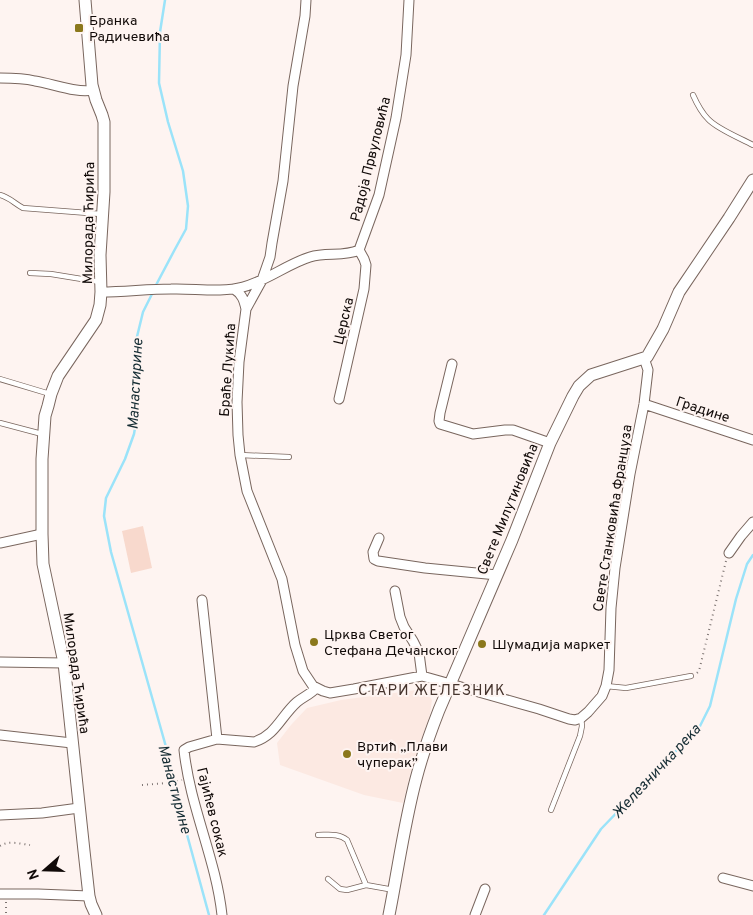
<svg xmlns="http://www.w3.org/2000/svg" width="753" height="915" viewBox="0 0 753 915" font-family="Overpass,sans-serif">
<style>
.built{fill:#fce9e2}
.green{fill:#f8d9cd}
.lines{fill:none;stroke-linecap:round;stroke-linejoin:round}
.stream{stroke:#9be3f9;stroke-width:2.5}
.service-casing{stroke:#79665e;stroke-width:6}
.minor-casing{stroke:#79665e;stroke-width:11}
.tertiary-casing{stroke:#79665e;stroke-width:13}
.path{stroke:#7d7472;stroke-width:2;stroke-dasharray:1 4;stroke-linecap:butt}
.service{stroke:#fff;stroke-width:4.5}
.minor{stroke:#fff;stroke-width:9}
.tertiary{stroke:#fff;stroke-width:11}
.poi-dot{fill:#8b781c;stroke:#fef4f1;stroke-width:2}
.labels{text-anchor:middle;stroke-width:4;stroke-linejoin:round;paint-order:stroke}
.poi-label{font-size:14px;fill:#110a08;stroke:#fef4f1;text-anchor:start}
.street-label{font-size:14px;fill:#110a08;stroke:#fef4f1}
.water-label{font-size:15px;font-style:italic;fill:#162d34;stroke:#fef4f1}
.neighbourhood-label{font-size:15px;letter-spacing:1px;fill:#45342d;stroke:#fef4f1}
</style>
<rect width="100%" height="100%" fill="#fef4f1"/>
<!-- built -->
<path class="built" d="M424 689 432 700 430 714 412 766 403 803 364 795 280 765 277 743 291 725 307 708 341 700Z"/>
<!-- green -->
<path class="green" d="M143 526 152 568 131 573 122 531Z"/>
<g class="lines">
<!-- stream -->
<path class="stream" d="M155 287 174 251 186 229 188 206 183 171 168 122 159 83 160 32 165 0
M153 292 143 312 134 349 133 381 137 416 134 434 125 459 106 498 104 516 111 552 170 761 177 798 209 915
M544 915 601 829 700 726 710 706 736 599 747 564 753 555"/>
<defs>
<path id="service" d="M693 95C697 104 701 112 708 119 717 129 740 138 753 145
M0 195C9 197 15 204 23 208L101 214
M30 273 51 274 100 282
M0 379 50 394
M0 423 42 434
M240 455 289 457
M606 686 626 688 691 676
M551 810 580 736 582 726 581 718
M318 835C328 835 339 833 347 840L366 885
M328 879 340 889 347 890 366 885 394 890"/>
<path id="minor" d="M306 0 305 16 293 86 283 181 272 243 270 257 262 280 246 309 239 362 237 402 238 435 240 455 247 491 282 579 295 645 303 671 313 686 323 691 330 693 354 689 422 676 539 709 569 719 575 720 581 718 588 712 602 696 606 686 609 670 611 608 615 568 630 474 644 404 648 370 644 358
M0 78C12 78 23 78 35 81 50 83 79 94 92 90
M234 289C242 294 244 300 246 309
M101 292C125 292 147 289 171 289 193 288 221 293 243 287 267 281 287 264 310 257 326 252 344 257 359 250L379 195 396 118 406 55 409 0
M452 364 440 413 439 421 440 424 473 434 505 430H513L550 443
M339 399 364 289 366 265 364 259 359 250
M644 404 753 440
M379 538 373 552 374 559 378 561 425 568 497 575
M0 543 42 534
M729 553 741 536 753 522
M395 591 400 617 404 627 413 641 419 653 422 676
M202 600 217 739
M0 662 64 663
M0 735 72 743
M0 815 42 813 79 808
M723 878 753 886
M0 894H38L89 896
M222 915C216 859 190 807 184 750L189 747 217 739 254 742C276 735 281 716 297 702 303 697 311 694 316 688
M475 915 485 889"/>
<path id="tertiary" d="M85 0 92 85 96 100 102 115 104 122V192L100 255 101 292 100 305 96 320 58 376 51 394 48 406 45 416 42 459V534L43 564 64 663 84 851 89 896 91 904 96 915
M389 915C398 870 404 824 416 779 422 756 430 733 439 710L512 540 550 443 573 396 579 386 591 375 647 357 663 329 679 292 729 218 753 180"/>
</defs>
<!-- service casing -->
<use href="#service" class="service-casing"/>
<!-- minor casing -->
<use href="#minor" class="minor-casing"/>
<!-- tertiary casing -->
<use href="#tertiary" class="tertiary-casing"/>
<!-- path -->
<path class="path" d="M697 673 699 671 726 561
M142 785 167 783 182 780
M0 846C8 840 21 844 30 845
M6 902V915"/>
<!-- service -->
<use href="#service" class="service"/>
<!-- minor -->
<use href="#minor" class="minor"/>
<!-- tertiary -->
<use href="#tertiary" class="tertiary"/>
</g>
<!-- markers -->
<g class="poi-dot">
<rect x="74" y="23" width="10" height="10" rx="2.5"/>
<circle cx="314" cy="642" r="5"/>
<circle cx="482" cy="644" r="5"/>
<circle cx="347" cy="754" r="5"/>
</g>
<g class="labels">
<!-- poi labels -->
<g class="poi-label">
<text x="89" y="25">Бранка<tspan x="89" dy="16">Радичевића</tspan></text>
<text x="324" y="639">Црква Светог<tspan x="324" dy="16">Стефана Дечанског</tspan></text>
<text x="492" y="649">Шумадија маркет</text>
<text x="357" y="751">Вртић „Плави<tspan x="357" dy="16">чуперак”</tspan></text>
</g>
<!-- street labels -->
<g class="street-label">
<text transform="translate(370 159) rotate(-76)" y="5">Радоја Првуловића</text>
<text transform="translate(88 223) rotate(-89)" y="5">Милорада Ћирића</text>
<text transform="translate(343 321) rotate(-77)" y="5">Церска</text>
<text transform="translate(227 370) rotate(-86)" y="5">Браће Лукића</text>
<text transform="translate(703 409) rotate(18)" y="5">Градине</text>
<text transform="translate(507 509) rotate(-68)" y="5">Свете Милутиновића</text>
<text transform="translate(612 518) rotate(-81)" y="5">Свете Станковића Француза</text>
<text transform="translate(77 673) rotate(82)" y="5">Милорада Ћирића</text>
<text transform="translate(213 812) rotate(76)" y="5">Гајићев сокак</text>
</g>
<!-- water labels -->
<g class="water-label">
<text transform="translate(135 384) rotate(-87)" y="5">Манастирине</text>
<text transform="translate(656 771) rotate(-47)" y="5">Железничка река</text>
<text transform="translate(175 789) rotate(75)" y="5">Манастирине</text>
</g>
<!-- neighbourhood labels -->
<g class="neighbourhood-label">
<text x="432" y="695">СТАРИ ЖЕЛЕЗНИК</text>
</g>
</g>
<!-- north arrow -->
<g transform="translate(45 870) rotate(250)" stroke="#fef4f1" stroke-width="4" paint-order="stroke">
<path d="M0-4L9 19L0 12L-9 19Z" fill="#110a08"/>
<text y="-8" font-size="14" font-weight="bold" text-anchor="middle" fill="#110a08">N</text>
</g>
</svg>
